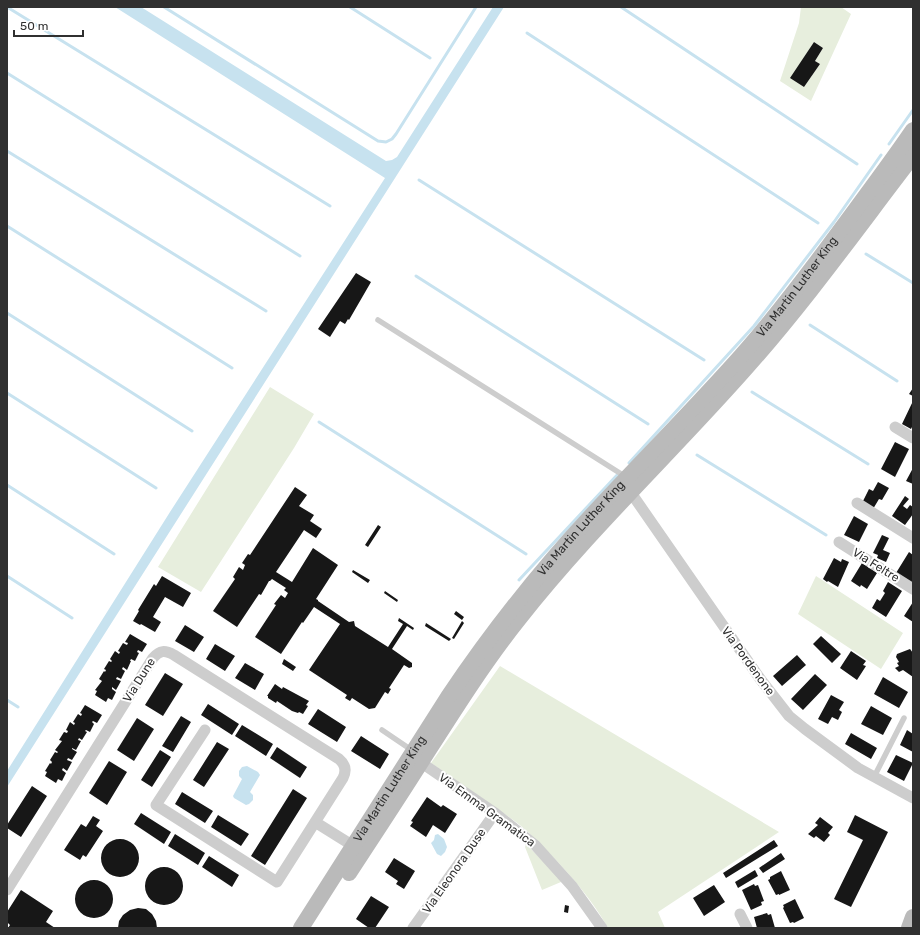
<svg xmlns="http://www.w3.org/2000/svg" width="920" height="935" viewBox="0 0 920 935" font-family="Rubik,sans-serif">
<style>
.green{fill:#e7eedd;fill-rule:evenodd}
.water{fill:#c7e2ef}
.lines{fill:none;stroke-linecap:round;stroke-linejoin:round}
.stream{stroke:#c7e2ef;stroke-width:3}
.building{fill:#171717}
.lane{stroke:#cdcdcd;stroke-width:5.5}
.street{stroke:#cdcdcd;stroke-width:11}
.secondary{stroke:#bababa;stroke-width:16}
.labels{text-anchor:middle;stroke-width:4;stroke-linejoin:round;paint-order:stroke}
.street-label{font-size:12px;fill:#303030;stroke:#fff}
</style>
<rect width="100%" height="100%" fill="#fff"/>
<!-- green -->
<path class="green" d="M801 7H841L851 14 811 101 780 81 799 23ZM814 42 823 48 815 61 820 64 804 87 791 78Z
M270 387 314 414 294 448 201 592 158 567Z
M816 576 903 633 881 669 798 614Z
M500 666 779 832 658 912 665 928H608C593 901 573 878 552 856 542 846 532 835 521 826 492 804 461 784 431 763Z
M526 844 562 881 561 882 542 890 525 847Z"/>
<!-- water -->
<path class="water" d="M115 7H141L386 161 392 160 397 157 493 7H504L7 787V771L170 512 385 178Z
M247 766 258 772 260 775 250 792 253 795V800L249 804 246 805 234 798 233 796 242 779 239 776V771L242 767Z
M438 834 444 839 447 847 445 852 441 856 437 854 431 843 434 840 435 835Z"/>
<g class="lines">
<!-- stream -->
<path class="stream" d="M7 7 330 206
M164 7 378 141 386 142 392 139 396 134 476 7
M350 7 430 58
M621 7 857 164
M527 33 818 223
M7 73 300 256
M889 144 913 110
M7 151 266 311
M419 180 704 360
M7 226 232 368
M866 254 913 283
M416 276 648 424
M7 313 192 431
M810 325 897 381
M752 392 868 464
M7 393 156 488
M319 422 526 554
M697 455 826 535
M629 463 754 326 834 222 881 155
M7 485 114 554
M7 576 72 618
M519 580 619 473
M7 700 18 707"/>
</g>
<!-- building -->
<path class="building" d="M814 42 823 48 815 61 820 64 804 87 790 78Z
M356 273 371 282 349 320 348 319 345 324 340 321 330 337 318 329Z
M913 388V396L909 394Z
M913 401V425L911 429 902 424Z
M895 442 909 449 895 477 881 469Z
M913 468V484L906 481Z
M878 482 889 488 882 500 879 499 873 509 862 503 869 489 873 491Z
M295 487 307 495 299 506 314 515 310 521 322 529 316 538 304 530 276 572 292 582 313 548 338 565 316 599 318 600V601L349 622 354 621 355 626 388 647 403 624 398 621 399 618 414 628 413 630 407 626 392 649 412 663V667L409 668 404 665 389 688 391 689 388 694 385 692 375 708 369 709 352 698 350 701 345 698 347 695 309 670 340 624 314 607 303 623 302 622 281 654 255 637 276 605 274 604 281 595 285 598 288 593 284 590 286 588 272 579 270 581H269L261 595 259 594 237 627 213 611 235 579 233 577 239 567 243 570 245 565 242 563 248 554 250 555Z
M905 496 909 499 903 506 907 509 910 505 913 507V514L905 525 892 516Z
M854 516 868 524 859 542 844 535Z
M378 525 381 527 368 547 365 545Z
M882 535 889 538 883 550 890 553 886 562 877 558 878 555 873 553Z
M909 552 913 555 912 583 896 573Z
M834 558 841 562 842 559 849 562 838 587 828 581 827 582 823 579Z
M862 563 877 573 867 589 861 585 860 587 851 581Z
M353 570 370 580 368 583 352 572Z
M162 576 191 593 183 607 165 597 153 617 161 622 155 632 141 624 140 625 133 621 139 611 138 610 154 584 156 586Z
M888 582 902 591 886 617 872 608 877 599 880 601 885 593 883 591Z
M385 591 398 600 397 602 384 593Z
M913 602V622L904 616Z
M456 611 464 617 462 620 454 614Z
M462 621 464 623 454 639 452 638Z
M426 623 451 639 449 641 425 626Z
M185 625 204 637 194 652 175 641Z
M130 634 147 644 142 652 138 650 137 652 139 653 135 661 131 659 130 661H131L127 670 123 667 122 669 125 671 121 679 117 677 116 679 121 681 116 690 112 687V689L116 692 112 700 108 698 106 702 95 695 97 691 95 690 102 681 99 679 104 671 105 672 106 670 104 669 109 661 111 662 112 661 110 659 115 651 119 654 120 652 118 651 123 643 127 645 128 643 125 642Z
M821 636 841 654 832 663 813 644Z
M215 644 235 656 225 671 206 659Z
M910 649 913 653V677L903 670 899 672 895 668 899 666 897 663 899 662 896 657 897 654Z
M851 651 866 661 863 665 866 666 857 680 840 668Z
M797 655 806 665 782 686 773 676Z
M284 659 296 667 293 671 282 664Z
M245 663 264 674 255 690 235 678Z
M165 673 183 684 163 716 145 705Z
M815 674 827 685 803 710 791 699Z
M883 677 908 692 899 708 874 694Z
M275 684 282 689 283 687 309 701 306 705 308 706 303 714 299 712 298 713 292 711 277 701 276 703 268 698V696H267Z
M831 695 844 702 839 710 842 712 838 720 832 717 828 724 818 719Z
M208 704 239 724 232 735 201 715Z
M85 705 102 715 97 723 93 721 92 722 94 724 90 732 86 730 85 731 87 732 82 740 79 738 78 740 81 741 76 750 72 748V749L77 752 72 760 68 758 67 760 72 762 67 771 63 768 62 770 66 773 62 781 58 779 56 783 45 776 47 772 45 771 50 763 51 764 52 762 50 760 55 752 57 753 58 752 55 750 62 741 59 740 64 732 67 733 68 731 66 730 70 722 74 725 75 723 73 722 78 714 81 716 82 714 80 713Z
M871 706 892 718 883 735 861 724Z
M318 709 346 727 337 742 308 724Z
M181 716 191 722 173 752 162 746Z
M137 718 154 729 134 761 117 750Z
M242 725 273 744 266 756 235 736Z
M907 730 913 734V752L900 745Z
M851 733 877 748 871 759 845 744Z
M361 736 389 754 380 769 351 751Z
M217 742 229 749 204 787 193 780Z
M277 747 307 767 300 778 270 758Z
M160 750 171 757 152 787 141 780Z
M896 755 913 763 904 781 887 772Z
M109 761 127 772 107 805 89 793Z
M32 786 47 796 21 837 7 828V825Z
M293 789 307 798 265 865 251 856Z
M182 792 213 811 205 823 175 804Z
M427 797 441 807 443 805 457 814 445 833 433 825 426 837 410 826 413 822 411 821Z
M141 813 171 832 164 844 134 824Z
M218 815 249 834 241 846 211 827Z
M855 815 888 832 851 907 834 899 863 840 847 832Z
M93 816 100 820 96 826 103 831 86 857 83 855 80 860 64 850 81 824 86 827Z
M820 817 833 827 828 833 830 835 824 842 816 836 814 838 808 834 818 825 815 823Z
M175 834 205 853 198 865 168 846Z
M101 858a19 19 0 1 1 38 0a19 19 0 1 1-38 0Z
M774 840 778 846 726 878 723 873Z
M781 853 785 859 763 873 759 868Z
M209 856 239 875 232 887 202 867Z
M394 858 415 871 404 889 396 884 398 881 385 872Z
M145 886a19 19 0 1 1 38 0a19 19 0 1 1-38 0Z
M755 870 758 876 738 888 735 882Z
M781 871 790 890 779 895V894L776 895 768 880 770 879V877Z
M75 899a19 19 0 1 1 38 0a19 19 0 1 1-38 0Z
M754 884 755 886 758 885 764 901 761 902 762 905 751 910 742 890Z
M714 885 725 902 704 916 693 898Z
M21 890 53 911 46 922 55 928H8L10 925 7 922V912Z
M371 896 389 907 375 928H369L356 919Z
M795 899 804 918 794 923 793 922 790 923 783 908 784 907 783 905Z
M565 905 569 906 568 913 564 912Z
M138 908 146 909 152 914 156 921 157 928H118L119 921 123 915 130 910Z
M767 913 768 915 771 914 775 928H757L754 917Z"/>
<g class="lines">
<!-- lane -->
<path class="lane" d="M378 320 626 477
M382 730 413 751
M874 777 904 718"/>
<!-- street -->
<path class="street" d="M895 427 913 438
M627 487 761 680 789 716 805 729 858 768 913 798
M857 503 913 538
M839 542 913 589
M418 755 426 766 495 813 535 845 572 886 602 928
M315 822 347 842
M7 890 153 658C160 650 165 650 174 655L339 759C345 764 347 770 343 778L277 882 156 805 205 730
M740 914 747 928
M413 928 495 813"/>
<!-- secondary -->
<g class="secondary">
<path d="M349 873C374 835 399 797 423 759 453 712 483 664 518 620 588 531 671 453 746 368 803 304 854 233 906 165L913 153"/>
<path id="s1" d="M301 928 448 697C491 633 539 572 592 515 641 462 693 410 741 356 776 317 808 274 839 232 864 198 889 165 913 130"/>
<path d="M909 928 913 917"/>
</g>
</g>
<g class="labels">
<!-- street labels -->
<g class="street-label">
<text dy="4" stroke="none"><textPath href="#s1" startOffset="813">Via Martin Luther King</textPath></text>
<text dy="4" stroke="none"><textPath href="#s1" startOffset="489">Via Martin Luther King</textPath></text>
<text transform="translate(876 565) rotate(32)" y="4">Via Feltre</text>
<text transform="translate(748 661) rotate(54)" y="4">Via Pordenone</text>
<text transform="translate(139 680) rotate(-58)" y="4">Via Dune</text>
<text dy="4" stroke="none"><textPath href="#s1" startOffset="165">Via Martin Luther King</textPath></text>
<text transform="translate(487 810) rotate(36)" y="4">Via Emma Gramatica</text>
<text transform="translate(454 871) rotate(-55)" y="4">Via Eleonora Duse</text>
</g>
</g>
<!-- border -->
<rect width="920" height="935" fill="none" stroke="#303030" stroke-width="16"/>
<!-- scale -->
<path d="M14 30v6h69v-6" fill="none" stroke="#303030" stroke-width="2"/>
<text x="20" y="30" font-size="12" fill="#303030" stroke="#ffffff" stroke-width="3" paint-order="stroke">50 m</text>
</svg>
